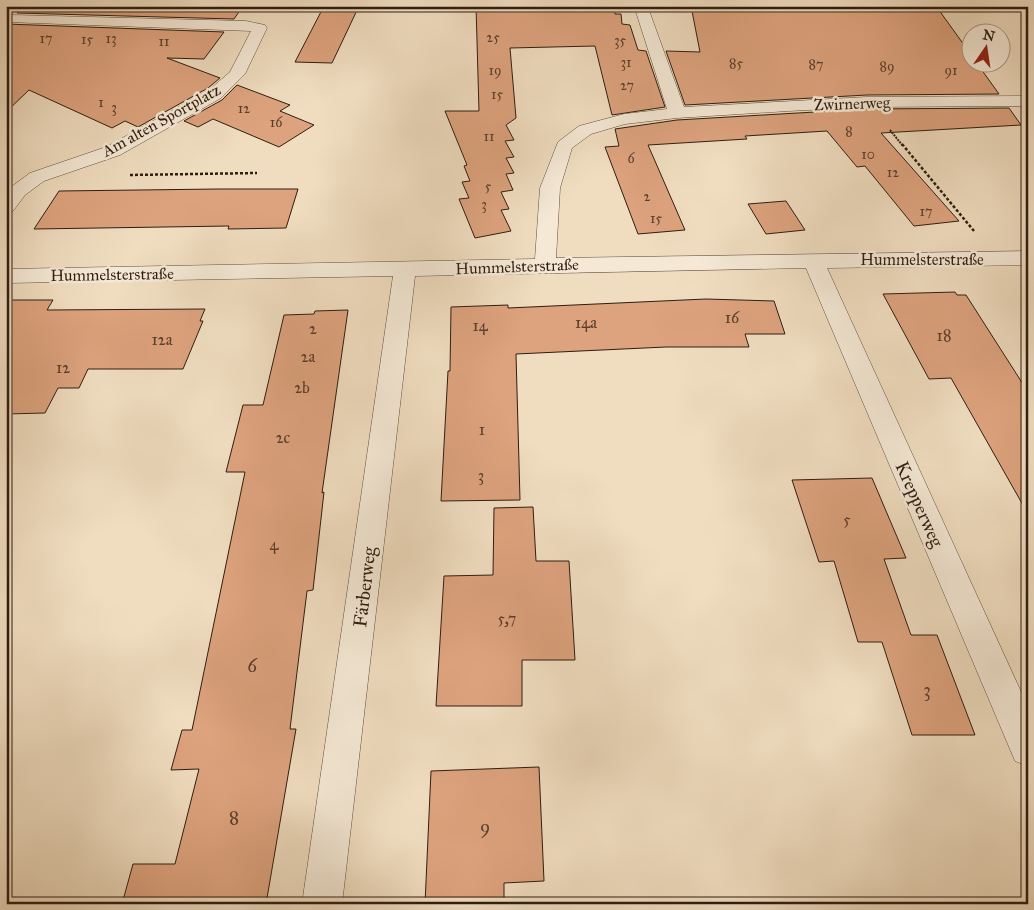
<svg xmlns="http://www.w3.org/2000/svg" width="1034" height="910" viewBox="0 0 1034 910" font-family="'IM FELL Great Primer',serif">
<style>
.building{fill:#dda37e;stroke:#2e1d11}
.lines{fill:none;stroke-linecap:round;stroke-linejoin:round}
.minor-casing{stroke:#5e4d3d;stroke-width:1}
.path-far1{stroke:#2e1d11;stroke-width:2;stroke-dasharray:2 1;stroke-linecap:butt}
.path{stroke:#2e1d11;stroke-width:2.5;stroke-dasharray:3 2;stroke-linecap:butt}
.minor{fill:#f5e9d6;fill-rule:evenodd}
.labels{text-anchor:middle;stroke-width:5;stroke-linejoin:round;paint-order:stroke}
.far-number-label{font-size:14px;fill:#5a3e2c}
.far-street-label{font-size:16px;fill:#2e1d11;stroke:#f5e9d6}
.number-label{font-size:16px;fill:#5a3e2c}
.street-label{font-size:19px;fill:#2e1d11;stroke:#f5e9d6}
.near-number-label{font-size:19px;fill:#5a3e2c}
</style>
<rect width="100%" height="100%" fill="#f0ddc0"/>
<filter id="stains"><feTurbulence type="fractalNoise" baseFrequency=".004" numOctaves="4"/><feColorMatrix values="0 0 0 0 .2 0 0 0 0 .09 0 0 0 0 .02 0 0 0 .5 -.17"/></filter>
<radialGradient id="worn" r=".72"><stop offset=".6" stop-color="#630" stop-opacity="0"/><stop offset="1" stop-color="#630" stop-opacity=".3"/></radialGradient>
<!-- building -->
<path class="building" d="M25 6H243L234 19 17 13Z
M324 6H359L332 63 295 62Z
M476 6H614L615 14H621L622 24 630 25 638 50 646 51 665 107 612 115 595 46 510 48 516 118 506 125 514 140 505 141 514 157 506 158 514 173 506 174 513 190 501 192 509 209 501 210 511 231 475 238 459 199 469 198 462 182 470 181 464 166 467 165 445 111H479Z
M691 6H936L972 56V62H976L999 94 867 95 685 105 666 51 700 52Z
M6 24 224 32 204 59 167 58 220 78 208 88 138 127 125 121 112 128 29 90 6 112Z
M237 85 290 105 280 111 314 125 279 147 213 119 198 127 184 121 222 100Z
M1009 108 1021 125 881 133 959 221 914 226 865 166 857 167 827 131 745 136 747 139 648 145 685 230 638 234 605 147 619 146 615 129 677 120 867 109Z
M218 189H298L286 228 228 229 229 226 34 229 59 191Z
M786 201 805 230 766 234 748 204Z
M955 292 957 295H966L1028 392V514L951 378 929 379 883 294Z
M706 299 774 301 785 334H745L749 347H666L516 354 520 500 441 501 448 371H450L451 307 508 305V308Z
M6 300H53L47 310 205 309 200 321H203L183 369H88L79 388H58L45 413 6 414Z
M348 310 322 493 324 492 313 590 307 591 290 729H296L266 904H122L133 864H175L199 769 171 770 182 730H192L245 472H226L243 405H263L284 315 314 314 315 311Z
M872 478 906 558 884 559 911 635H937L975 735H912L882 642H858L834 561 819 562 792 480Z
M533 507 536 561H569L575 660H522V706H436L444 576 493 575 494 508Z
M539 767 544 881 504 883V904H425L431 771Z"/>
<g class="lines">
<defs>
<path id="minor" d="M641 6H657L650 13 684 107 867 97 1028 96V106L867 107 788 111 677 118 625 124 591 134 572 148 560 188 556 258 1028 251V265L827 268 1028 707V766L1015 761 806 268 415 276 342 904H302L393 276 6 283V269L535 259 540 188 558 142 579 126 624 114 667 109 636 12Z
M12 15 246 21 265 25 267 28 245 74 221 98 120 155 44 181 25 195 13 211 6 213V193L11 187 30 173 106 147 209 90 230 72 251 31 7 22V16Z"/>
</defs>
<!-- minor casing -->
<use href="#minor" class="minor-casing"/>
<!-- path-far1 -->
<path class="path-far1" d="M890 130 903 146"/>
<!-- path -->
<path class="path" d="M902 144 974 231
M130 175 257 173"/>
<!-- minor -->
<use href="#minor" class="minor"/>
</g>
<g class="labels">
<!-- far-number labels -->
<g class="far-number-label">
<text x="493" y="42">25</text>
<text x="46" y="43">17</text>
<text x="111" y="43">13</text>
<text x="87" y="44">15</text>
<text x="620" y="45">35</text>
<text x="164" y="46">11</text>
<text x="626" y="67">31</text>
<text x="736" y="68">85</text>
<text x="816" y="69">87</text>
<text x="887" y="71">89</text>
<text x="495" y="75">19</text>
<text x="951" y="75">91</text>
<text x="627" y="90">27</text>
<text x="497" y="99">15</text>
<text x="101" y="107">1</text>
<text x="114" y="112">3</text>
<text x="244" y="113">12</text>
<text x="276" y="127">16</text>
<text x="849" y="136">8</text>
<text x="489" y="141">11</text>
<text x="868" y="159">10</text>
<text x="631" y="163">6</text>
<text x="893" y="177">12</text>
<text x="488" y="191">5</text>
<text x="647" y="201">2</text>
<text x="484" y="209">3</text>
<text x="926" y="216">17</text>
<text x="656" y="223">15</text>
</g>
<!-- far-street labels -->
<g class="far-street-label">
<text transform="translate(852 103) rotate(-2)" y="6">Zwirnerweg</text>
<text transform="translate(161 120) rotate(-29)" y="6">Am alten Sportplatz</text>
<text x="922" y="265">Hummelsterstraße</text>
<text transform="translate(517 266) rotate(-2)" y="6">Hummelsterstraße</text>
<text transform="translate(112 274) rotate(-1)" y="6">Hummelsterstraße</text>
</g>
<!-- number labels -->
<g class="number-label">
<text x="732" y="323">16</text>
<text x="586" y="328">14a</text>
<text x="480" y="331">14</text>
<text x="313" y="334">2</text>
<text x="944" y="341">18</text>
<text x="162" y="345">12a</text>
<text x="308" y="362">2a</text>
<text x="63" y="373">12</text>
<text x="302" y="393">2b</text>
<text x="482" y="435">1</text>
<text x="283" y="443">2c</text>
<text x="481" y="481">3</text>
<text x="847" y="525">5</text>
<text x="274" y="550">4</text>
<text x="507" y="624">5,7</text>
</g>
<!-- street labels -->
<g class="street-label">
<text transform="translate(920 504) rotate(66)" y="7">Krepperweg</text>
<text transform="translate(364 587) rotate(-83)" y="7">Färberweg</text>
</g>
<!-- near-number labels -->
<g class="near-number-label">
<text x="252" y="672">6</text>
<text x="927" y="696">3</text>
<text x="234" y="824">8</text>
<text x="485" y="833">9</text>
</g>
</g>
<!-- margin -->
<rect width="1034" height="910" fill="none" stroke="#f0ddc0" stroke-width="25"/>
<rect x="8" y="8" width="1019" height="895" fill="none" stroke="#2e1d11" stroke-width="2.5"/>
<rect x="12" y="12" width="1009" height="885" fill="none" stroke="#2e1d11"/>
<!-- north arrow -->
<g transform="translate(986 48) rotate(13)"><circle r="24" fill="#f5e9d6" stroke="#a59787"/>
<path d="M0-4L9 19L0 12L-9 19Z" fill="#8f2418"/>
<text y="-8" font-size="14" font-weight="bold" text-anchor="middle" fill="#2e1d11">N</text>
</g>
<rect width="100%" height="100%" filter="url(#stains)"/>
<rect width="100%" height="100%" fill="url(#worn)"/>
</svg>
